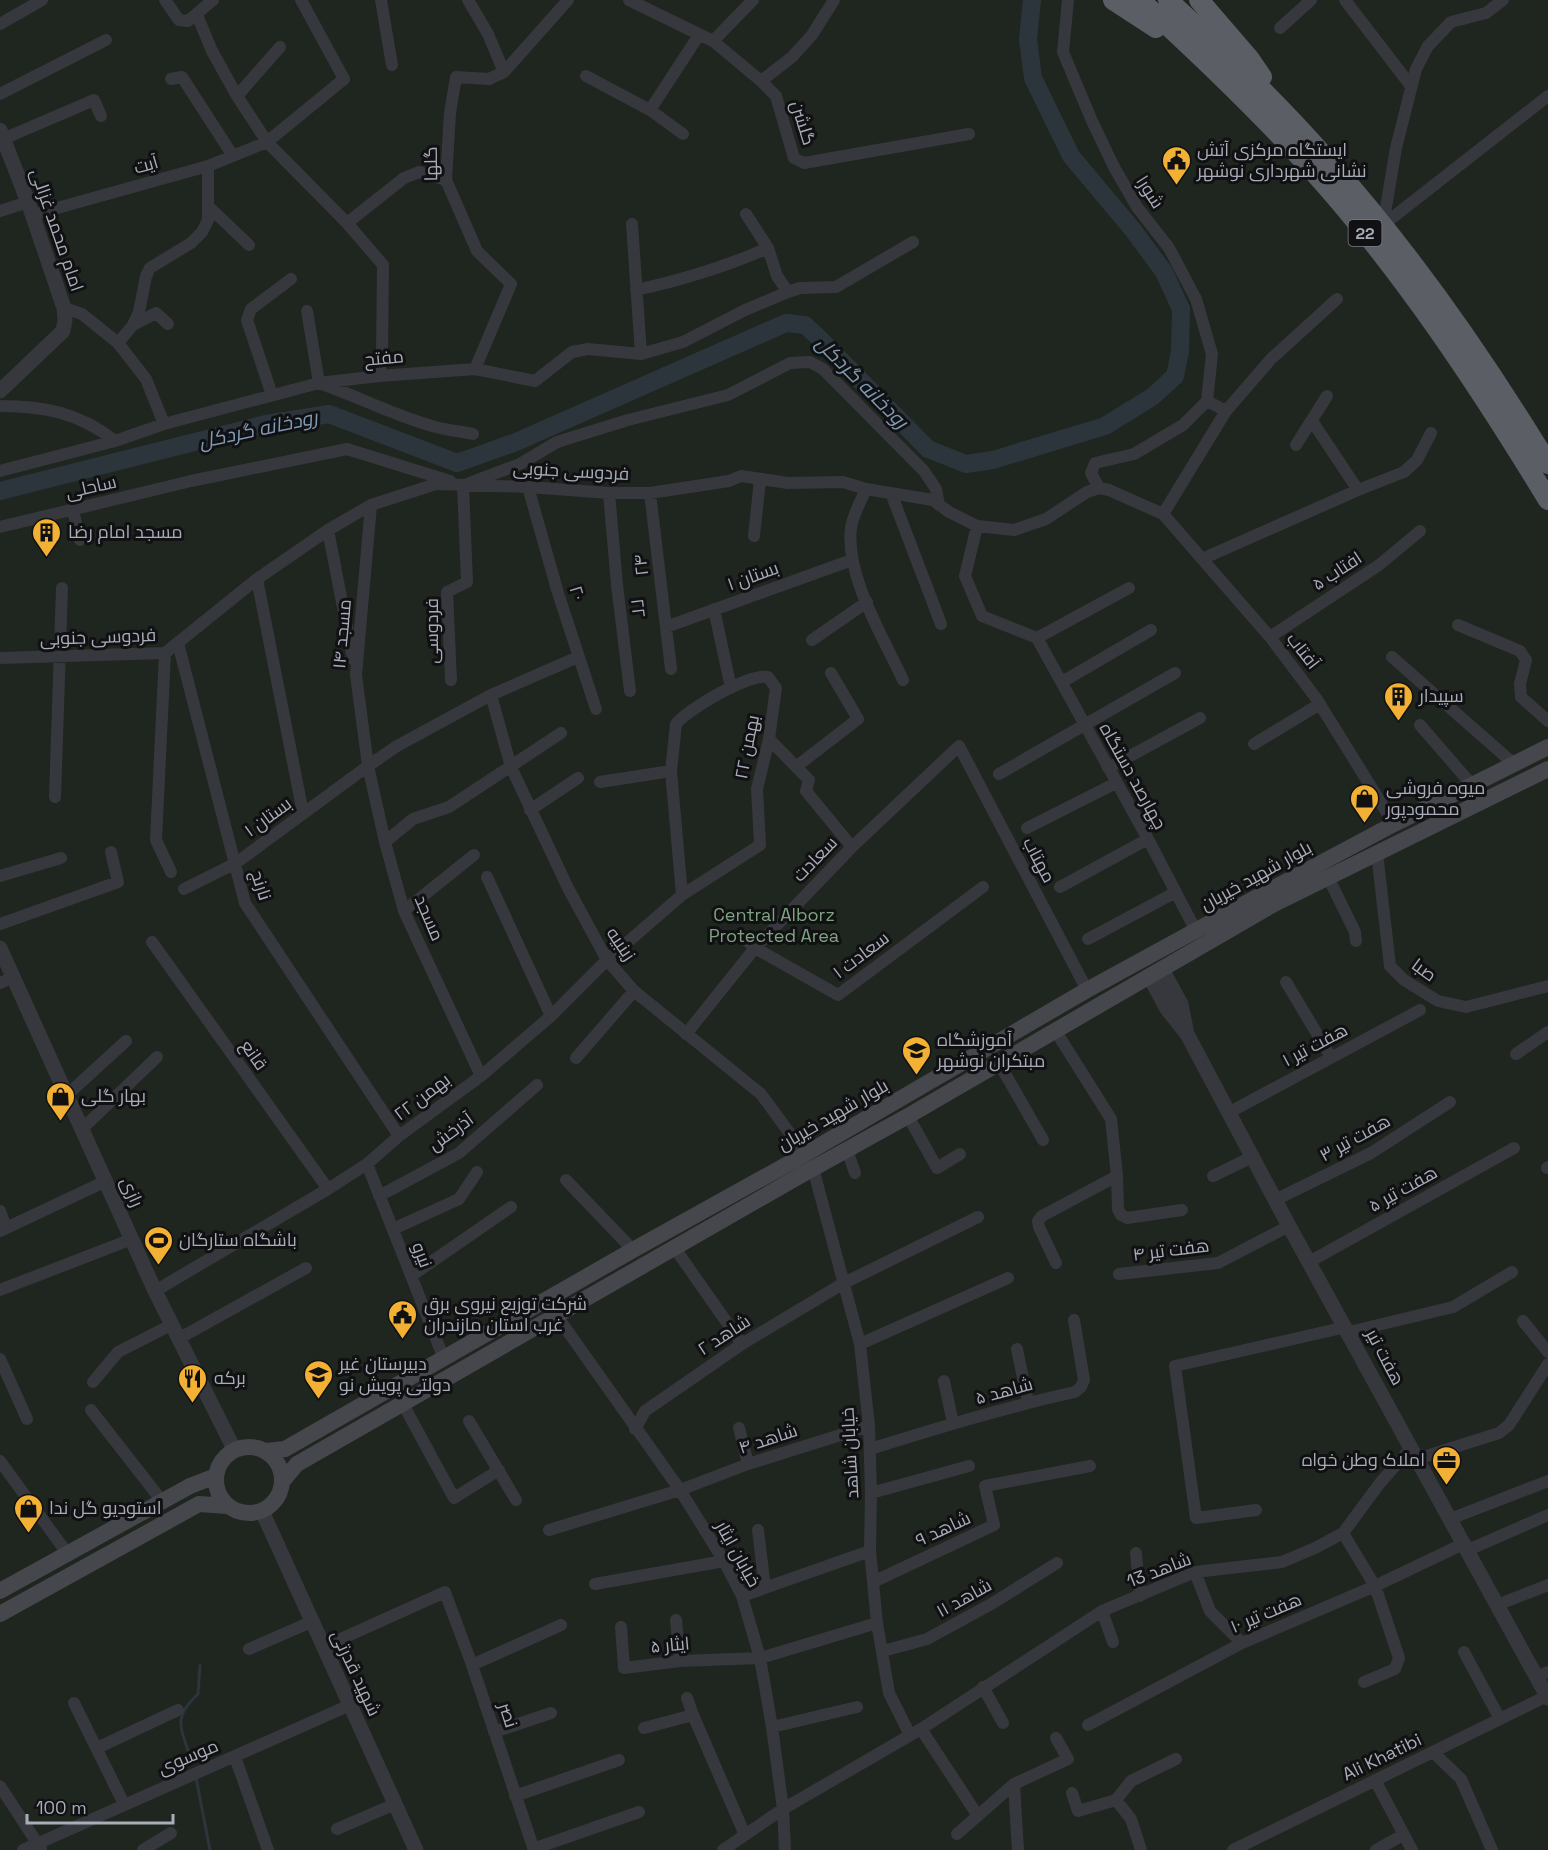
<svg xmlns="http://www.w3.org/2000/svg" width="1548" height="1850" viewBox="0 0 1548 1850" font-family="'Space Grotesk',Cairo,sans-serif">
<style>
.green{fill:#1e261f}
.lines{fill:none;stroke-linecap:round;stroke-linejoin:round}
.stream{stroke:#2c353c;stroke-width:3}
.river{stroke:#2c353c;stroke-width:18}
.minor{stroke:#37383d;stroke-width:12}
.tertiary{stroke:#37383d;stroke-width:15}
.secondary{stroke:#45474d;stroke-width:16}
.trunk{stroke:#5b5e65;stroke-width:20}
.labels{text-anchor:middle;stroke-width:6;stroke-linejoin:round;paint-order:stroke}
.shield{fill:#111113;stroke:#7b7e86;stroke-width:1.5}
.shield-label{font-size:16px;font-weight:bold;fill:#a8adb8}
.street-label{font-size:18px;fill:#a8adb8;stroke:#111113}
.poi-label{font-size:18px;fill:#a8adb8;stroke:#111113;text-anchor:start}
.park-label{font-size:18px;fill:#7fa381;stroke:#111113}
.water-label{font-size:20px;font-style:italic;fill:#7f9bb3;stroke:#111113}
</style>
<rect width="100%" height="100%" fill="#161618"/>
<!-- green -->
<path class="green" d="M0 0H1548V1850H0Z"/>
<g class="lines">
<!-- stream -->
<path class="stream" d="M190 1757C181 1727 172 1718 198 1694L200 1665
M196 1778 210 1850"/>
<!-- river -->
<path class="river" d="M0 491 266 424 329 414 457 463 516 442 786 323 805 325 818 337 928 449 966 464 993 460 1105 426 1152 397 1175 376 1180 351 1181 309 1164 272 1133 230 1071 156 1033 78 1028 39 1032 0"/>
<!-- minor -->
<path class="minor" d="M165 0 179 20 188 21 213 0
M381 0 392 65
M468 0 488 34 504 72
M629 0 713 41 761 81 776 96 794 158 804 163 969 134
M1068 0 1063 52 1092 121 1114 167 1137 207 1169 248 1196 299 1212 354 1207 401
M1345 0 1411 86
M197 15 212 51 237 96 267 142 347 223 383 265 382 354 379 376
M0 24 42 0
M1280 28 1311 0
M713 41 753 0
M586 76 650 110 683 134
M171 79 182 77 233 156
M761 81 792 57 812 35 834 0
M0 94 106 40
M237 96 280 47
M650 110 699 35
M3 139 94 100 101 116
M208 206 249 245
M0 211 28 202
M32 215 208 166 267 142 344 79 301 0
M347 223 404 178 419 172 446 180
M1383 225 1396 148 1416 69 1428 46 1451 22 1486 13 1503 0
M1383 225 1548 96
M768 248 777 276 788 292 800 288 836 287 913 242
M636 290C682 280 725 267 768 248L746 214
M64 308 82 314 118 343 146 379 164 424
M307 311 319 383C357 396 393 415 432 426 445 430 459 431 473 434
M133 325 156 313 168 324
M118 343 133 325 139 312 146 276 150 268 191 243 202 232 208 220V166
M641 354 683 342 745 310 788 292
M475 369 511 284 477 251 446 180 450 113 456 77 489 79 504 72 568 0
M272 395 247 320 251 309 291 279
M0 406C44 406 80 413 115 441
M1312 421 1358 490
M1296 445 1327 396
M0 471 115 441 164 424 319 383 379 376 475 369 535 381 572 352 588 349 641 354 632 224
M469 483 520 464 557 442 628 420 728 395 790 363 810 362 823 369 924 471 936 489 939 505
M528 487 558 593 596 709
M1099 488 1091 473 1095 463 1134 454 1183 425 1207 401 1226 411
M866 489C861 501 853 514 851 528 845 575 883 637 903 680
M609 493 617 585 630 691
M650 493 671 669
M891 493 941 624
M371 505 356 675 368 766 385 842 404 911 481 1076
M73 510 80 540
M1163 514 1226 411 1271 359 1337 299
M977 526 965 576 982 616 1037 638
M0 527 191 481 347 449 450 481
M328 530 353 659
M754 536 760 480
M1202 559 1358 490 1404 472 1417 460 1431 433
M257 579 303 813
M714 609 731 688
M1458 625 1520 651 1526 660 1520 684 1521 697 1548 721
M666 627 852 560
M1270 637 1379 565 1420 531
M1037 638 1148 839 1196 931
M1037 638 1129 588
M812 640 867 602
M178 643 245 903 399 1136
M165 653 156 840 171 872
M1392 657 1514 764
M0 658 165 653 257 579 328 530 371 505 436 484 528 487 609 493H650L729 481 741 476 788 483 843 482 866 489 933 500 949 512 977 526 1014 530 1046 519 1087 492 1099 488 1109 490 1163 514 1270 637 1316 698 1394 824
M451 680 447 592 467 582 463 485
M1062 682 1151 630
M491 695 511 767 568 888 607 960 634 991 761 1094 805 1154
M1420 725 1472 785
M769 739 809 780 806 791 852 847
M1254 744 1320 704
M797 766 858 719 831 673
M1108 768 1200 718
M999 774 1175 673
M600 782 671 771
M55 797 62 588
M530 810 578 778
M1027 828 1116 783
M385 842 413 819 449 807 561 733
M1377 853 1390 966 1404 980 1438 1001 1466 1007 1548 986
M0 876 61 858
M487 877 551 1016
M1328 877 1355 932 1356 941
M1060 887 1148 839
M184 889 236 863 368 766 397 746 491 695 578 657
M404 911 474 855
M0 924 118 882 111 852
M743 937 755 948 838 995 983 887
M1088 939 1176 892
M152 942 328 1189
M1286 982 1331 1057
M0 983 14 977
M1055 1030 1111 1119 1117 1176 1118 1209 1121 1215 1127 1218 1182 1210
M686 1034 755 948 852 847 959 746 1087 990
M1516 1054 1548 1032
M576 1058 634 991
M999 1063 1043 1140
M67 1095 126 1041
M1228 1113 1420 1010
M908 1116 937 1168 960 1154
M82 1129 157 1057
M847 1150 855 1173
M367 1164 444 1359
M813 1168 860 1344 869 1426 871 1493 870 1551 877 1623 889 1693 910 1735
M1547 1168 1548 1167
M1213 1176 1252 1157
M566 1180 633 1250
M379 1196 459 1153 537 1085
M1275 1200 1371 1153 1450 1102
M0 1211 6 1228
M393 1229 459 1199 477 1172
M0 1231 106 1181
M674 1247 742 1344
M1309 1262 1514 1148
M1056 1263 1039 1227 1038 1221 1042 1216 1117 1176
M1119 1274 1218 1263 1289 1226
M411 1276 511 1207
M0 1290 132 1239
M155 1291 328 1189 367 1164 399 1136 481 1076 551 1016 607 960 682 895 760 845 757 789 769 739 776 688 768 677C749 673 688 709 676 724L671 771 682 895
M557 1316 680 1490 724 1561 742 1596 760 1658 772 1727 783 1809 785 1850
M1523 1321 1548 1352
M1349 1332 1453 1307 1512 1272
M178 1339 306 1268
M860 1344 1008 1278
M1017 1349 1028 1402
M0 1359 27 1419
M944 1381 953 1423
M93 1382 118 1352 171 1325
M403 1404 454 1498 499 1470
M91 1410 162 1501
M469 1421 516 1500
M739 1428 748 1464
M635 1429 645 1411 742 1344 844 1283 978 1217
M870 1449C938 1428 1006 1407 1075 1392L1081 1387 1084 1380 1074 1320
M1417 1459 1499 1433 1509 1425 1548 1364
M0 1461 67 1553
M871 1493 969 1466
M1256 1510 1196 1518 1175 1366 1346 1327
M1450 1519 1548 1481
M549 1530 680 1490 748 1464 869 1426
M758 1530 765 1588
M1343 1533 1375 1586 1399 1658 1395 1669 1364 1682
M1468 1550 1548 1515
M1136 1553 1140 1596
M1195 1572 1210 1611 1242 1643
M873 1582 994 1525 985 1486 1090 1466
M595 1584 724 1561
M742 1596 870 1551
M1497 1605 1548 1585
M1102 1611 1113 1642
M676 1620 680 1661
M621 1627 624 1668 680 1661 760 1658 877 1623
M323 1647 445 1592 472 1665 534 1850
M249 1649 311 1622
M883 1651 927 1639 993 1603 1057 1563
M1464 1652 1500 1719
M472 1665 561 1625
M1536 1677 1548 1672
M983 1687 1003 1723
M687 1698 693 1715
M74 1703 124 1804
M1088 1725 1242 1643 1375 1586 1463 1544
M772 1727 857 1707
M644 1728 693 1715 745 1835
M921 1729 978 1816
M494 1732 551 1713
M97 1748 178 1710
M1433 1752 1461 1779 1492 1850
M235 1757 268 1850
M1375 1780 1412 1850
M1014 1784 1018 1850
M0 1786 41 1849
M1072 1793 1078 1811 1116 1800
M515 1796 619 1760
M337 1829 395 1804
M957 1834 1014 1784 1068 1759 1056 1738
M533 1849 639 1812
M23 1850 350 1705
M143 1850 171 1833
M723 1850 783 1809 921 1729 1102 1611 1195 1572 1282 1562 1315 1548 1343 1533 1380 1483 1411 1448
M1141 1850 1131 1819 1116 1800 1131 1781 1176 1759
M1233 1850 1547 1696
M1376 1850 1403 1835"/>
<!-- tertiary -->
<path class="tertiary" d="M0 130 28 202 64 308 65 320 63 331 0 391
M0 948 155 1291 234 1449
M1162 969 1181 1004 1186 1029
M1149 976 1167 1009 1187 1034 1289 1226 1548 1698
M262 1511 416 1850"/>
<!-- secondary -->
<path class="secondary" d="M216 1480a33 33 0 1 1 66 0a33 33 0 1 1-66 0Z
M266 1451 285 1449 633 1250 795 1160 1087 990 1268 891 1394 824 1548 747
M282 1482 297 1464 803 1174 908 1116 1274 904 1548 769
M0 1591 190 1486 216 1476
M0 1614 199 1504 228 1506"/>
<!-- trunk -->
<path class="trunk" d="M1113 0 1156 28
M1140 0C1199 54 1257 109 1311 169 1402 270 1478 385 1548 500
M1168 0C1223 51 1277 102 1326 158 1410 252 1483 357 1548 464
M1199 0 1249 58 1262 77"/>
</g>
<!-- icons -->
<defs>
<symbol id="civic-pin" viewBox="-11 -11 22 30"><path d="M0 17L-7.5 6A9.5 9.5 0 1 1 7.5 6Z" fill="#f2b134" stroke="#111113"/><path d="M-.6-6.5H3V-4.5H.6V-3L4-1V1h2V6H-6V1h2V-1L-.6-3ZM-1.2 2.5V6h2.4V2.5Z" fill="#111"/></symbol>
<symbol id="building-pin" viewBox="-11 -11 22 30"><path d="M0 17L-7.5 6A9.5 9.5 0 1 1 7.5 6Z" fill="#f2b134" stroke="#111113"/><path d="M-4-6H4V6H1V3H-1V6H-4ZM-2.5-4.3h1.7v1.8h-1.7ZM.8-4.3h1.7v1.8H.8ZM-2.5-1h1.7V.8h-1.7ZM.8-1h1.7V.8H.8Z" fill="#111"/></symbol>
<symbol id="shop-pin" viewBox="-11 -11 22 30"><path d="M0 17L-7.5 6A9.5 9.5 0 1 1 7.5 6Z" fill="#f2b134" stroke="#111113"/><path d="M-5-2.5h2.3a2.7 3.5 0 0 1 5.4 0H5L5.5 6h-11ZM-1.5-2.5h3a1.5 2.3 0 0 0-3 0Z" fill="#111"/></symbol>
<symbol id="university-pin" viewBox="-11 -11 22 30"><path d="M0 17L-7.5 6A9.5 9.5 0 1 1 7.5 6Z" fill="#f2b134" stroke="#111113"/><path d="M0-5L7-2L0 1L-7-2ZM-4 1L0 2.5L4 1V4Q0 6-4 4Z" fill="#111"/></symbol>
<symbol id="stadium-pin" viewBox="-11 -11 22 30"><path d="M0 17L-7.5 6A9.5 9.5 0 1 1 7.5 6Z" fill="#f2b134" stroke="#111113"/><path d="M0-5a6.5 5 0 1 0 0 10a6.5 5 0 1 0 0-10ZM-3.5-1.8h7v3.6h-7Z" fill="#111"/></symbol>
<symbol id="school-pin" viewBox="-11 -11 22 30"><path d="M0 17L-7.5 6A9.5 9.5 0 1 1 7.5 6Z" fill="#f2b134" stroke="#111113"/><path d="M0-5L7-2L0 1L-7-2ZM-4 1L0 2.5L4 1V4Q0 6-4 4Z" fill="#111"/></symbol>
<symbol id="restaurant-pin" viewBox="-11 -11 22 30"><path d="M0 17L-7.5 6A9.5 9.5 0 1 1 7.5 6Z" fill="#f2b134" stroke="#111113"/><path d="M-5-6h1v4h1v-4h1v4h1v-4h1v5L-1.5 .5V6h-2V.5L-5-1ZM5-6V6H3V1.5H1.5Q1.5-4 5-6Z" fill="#111"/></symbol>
<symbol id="office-pin" viewBox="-11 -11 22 30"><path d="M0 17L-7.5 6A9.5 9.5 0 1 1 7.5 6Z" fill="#f2b134" stroke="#111113"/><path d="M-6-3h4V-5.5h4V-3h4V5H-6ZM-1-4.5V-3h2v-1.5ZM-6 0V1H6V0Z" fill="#111"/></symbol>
</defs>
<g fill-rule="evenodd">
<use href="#civic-pin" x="1160" y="144" width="33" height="45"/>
<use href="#building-pin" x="30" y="516" width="33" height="45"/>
<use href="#building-pin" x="1382" y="680" width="33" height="45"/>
<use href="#shop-pin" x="1348" y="782" width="33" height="45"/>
<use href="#university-pin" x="900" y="1034" width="33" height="45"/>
<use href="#shop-pin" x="44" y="1080" width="33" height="45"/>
<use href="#stadium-pin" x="142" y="1224" width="33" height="45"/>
<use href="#civic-pin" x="386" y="1298" width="33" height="45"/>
<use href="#school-pin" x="302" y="1358" width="33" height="45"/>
<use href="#restaurant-pin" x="176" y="1362" width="33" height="45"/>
<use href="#office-pin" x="1430" y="1444" width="33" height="45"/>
<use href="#shop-pin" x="12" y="1492" width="33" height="45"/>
</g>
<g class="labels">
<!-- shield labels -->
<rect class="shield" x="1348.5" y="220" width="33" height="26" rx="4.5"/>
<g class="shield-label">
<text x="1365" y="239">22</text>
</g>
<!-- street labels -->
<g class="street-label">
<text transform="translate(803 123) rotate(73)" y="6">گلشن</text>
<text transform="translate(431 164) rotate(-91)" y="6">گلها</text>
<text transform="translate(146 165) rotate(-16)" y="6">آیت</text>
<text transform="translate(1150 192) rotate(57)" y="6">شورا</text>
<text transform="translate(57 230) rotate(71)" y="6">امام محمد غزالی</text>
<text transform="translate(384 358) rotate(-5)" y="6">مفتح</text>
<text transform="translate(571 471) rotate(3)" y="6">فردوسی جنوبی</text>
<text transform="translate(91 487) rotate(-13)" y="6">ساحلی</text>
<text transform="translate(641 565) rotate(-97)" y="6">۲۴</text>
<text transform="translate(1337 571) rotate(-33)" y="6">افتاب ۵</text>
<text transform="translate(753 576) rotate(-20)" y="6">بستان ۱</text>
<text transform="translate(577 593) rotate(73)" y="6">۲۰</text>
<text transform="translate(638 608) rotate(83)" y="6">۲۲</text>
<text transform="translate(432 631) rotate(-90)" y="6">فردوسی</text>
<text transform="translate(342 634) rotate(-85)" y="6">مسجد ۱۴</text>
<text transform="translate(98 637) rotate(-2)" y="6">فردوسی جنوبی</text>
<text transform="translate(1303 651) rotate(52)" y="6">آفتاب</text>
<text transform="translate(747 747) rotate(-79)" y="6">۲۲ بهمن</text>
<text transform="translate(1133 776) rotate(61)" y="6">چهارصد دستگاه</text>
<text transform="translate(268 817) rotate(-36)" y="6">بستان ۱</text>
<text transform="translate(815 859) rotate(-46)" y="6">سعادت</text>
<text transform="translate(1039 860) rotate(62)" y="6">مهتاب</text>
<text transform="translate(1256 876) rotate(-29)" y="6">بلوار شهید خیریان</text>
<text transform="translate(261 885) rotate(72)" y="6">نارنج</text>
<text transform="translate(429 918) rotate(67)" y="6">مسجد</text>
<text transform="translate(621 944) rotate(56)" y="6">زینبیه</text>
<text transform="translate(861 955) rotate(-37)" y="6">سعادت ۱</text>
<text transform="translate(1424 970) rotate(36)" y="6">صبا</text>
<text transform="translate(1315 1045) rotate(-28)" y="6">هفت تیر ۱</text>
<text transform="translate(254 1055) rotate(55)" y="6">قانع</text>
<text transform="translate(422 1097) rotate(-37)" y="6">۲۲ بهمن</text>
<text transform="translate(833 1115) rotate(-30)" y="6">بلوار شهید خیریان</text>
<text transform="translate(451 1132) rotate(-36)" y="6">آذرخش</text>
<text transform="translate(1355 1138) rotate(-29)" y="6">هفت تیر ۳</text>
<text transform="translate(1403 1189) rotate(-29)" y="6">هفت تیر ۵</text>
<text transform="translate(132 1192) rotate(66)" y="6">رازی</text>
<text transform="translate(1171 1250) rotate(-7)" y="6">هفت تیر ۴</text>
<text transform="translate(422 1255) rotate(69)" y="6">نیرو</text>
<text transform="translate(724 1335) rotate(-33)" y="6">شاهد ۲</text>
<text transform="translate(1385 1357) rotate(62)" y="6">هفت تیر</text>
<text transform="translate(1004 1391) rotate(-15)" y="6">شاهد ۵</text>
<text transform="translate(768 1439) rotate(-18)" y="6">شاهد ۴</text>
<text transform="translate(850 1453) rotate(-93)" y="6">خیابان شاهد</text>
<text transform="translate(943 1529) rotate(-25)" y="6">شاهد ۹</text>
<text transform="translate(738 1554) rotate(61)" y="6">خیابان ایثار</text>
<text transform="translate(1159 1570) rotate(-21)" y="6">شاهد 13</text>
<text transform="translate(964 1598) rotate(-29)" y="6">شاهد ۱۱</text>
<text transform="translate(1266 1613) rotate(-23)" y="6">هفت تیر ۱۰</text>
<text transform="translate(670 1645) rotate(-5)" y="6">ایثار ۵</text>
<text transform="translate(356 1673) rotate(65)" y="6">شهید قدرتی</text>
<text transform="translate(508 1715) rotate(72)" y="6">نصر</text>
<text transform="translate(188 1757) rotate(-23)" y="6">موسوی</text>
<text transform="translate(1382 1757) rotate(-26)" y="6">Ali Khatibi</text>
</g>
<!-- poi labels -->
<g class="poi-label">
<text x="1197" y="156">ایستگاه مرکزی آتش<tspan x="1197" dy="21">نشانی شهرداری نوشهر</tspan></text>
<text x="68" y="538">مسجد امام رضا</text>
<text x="1419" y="702">سپیدار</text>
<text x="1386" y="794">میوه فروشی<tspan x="1386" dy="21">محمودپور</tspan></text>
<text x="937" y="1046">آموزشگاه<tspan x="937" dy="21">مبتکران نوشهر</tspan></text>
<text x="81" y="1102">بهار گلی</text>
<text x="179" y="1246">باشگاه ستارگان</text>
<text x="424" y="1310">شرکت توزیع نیروی برق<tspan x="424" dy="21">غرب استان مازندران</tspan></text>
<text x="339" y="1370">دبیرستان غیر<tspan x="339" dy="21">دولتی پویش نو</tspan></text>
<text x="214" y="1384">برکه</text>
<text x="1425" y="1466" text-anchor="end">املاک وطن خواه</text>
<text x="49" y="1514">استودیو گل ندا</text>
</g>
<!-- park labels -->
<g class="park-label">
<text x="774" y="921">Central Alborz<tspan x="774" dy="21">Protected Area</tspan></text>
</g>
<!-- water labels -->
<g class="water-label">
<text transform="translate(862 382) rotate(45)" y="7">رودخانه گردکل</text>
<text transform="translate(258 429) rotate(-12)" y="7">رودخانه گردکل</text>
</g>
</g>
<!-- scale -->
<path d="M27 1814v9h146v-9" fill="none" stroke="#a8adb8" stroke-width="3"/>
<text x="36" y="1814" font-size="18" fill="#a8adb8" stroke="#111113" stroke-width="4.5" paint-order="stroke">100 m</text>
</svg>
